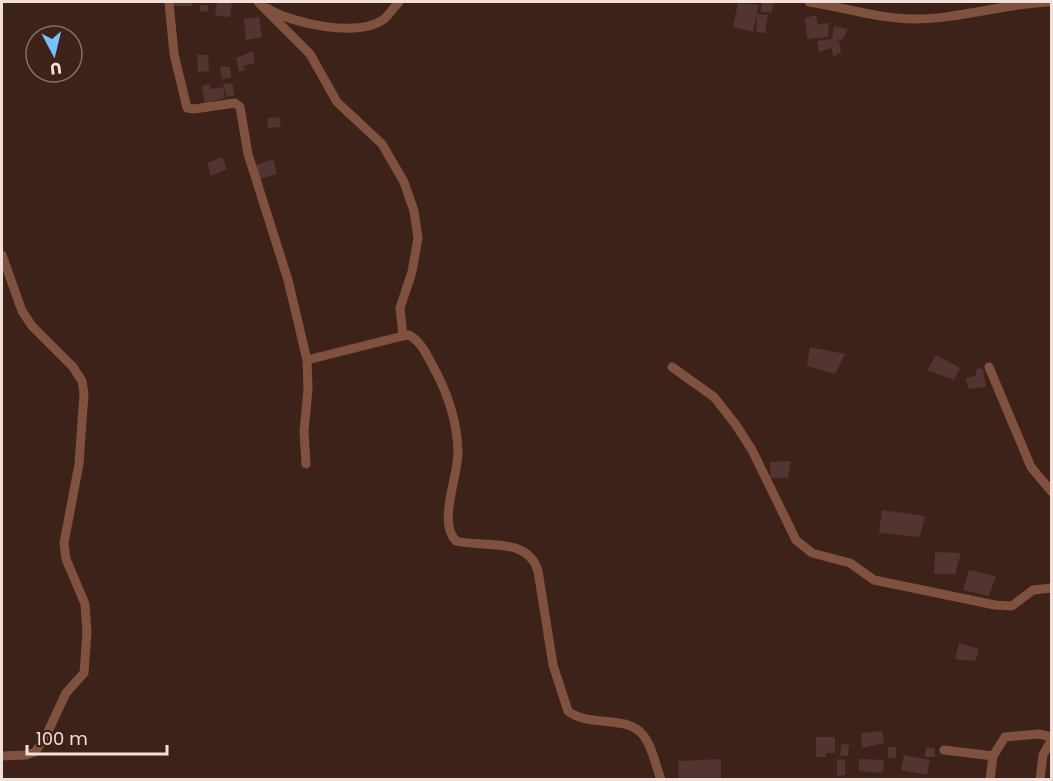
<svg xmlns="http://www.w3.org/2000/svg" width="1053" height="781" viewBox="0 0 1053 781" font-family="Poppins,sans-serif">
<style>
.building{fill:#523432}
.lines{fill:none;stroke-linecap:round;stroke-linejoin:round}
.minor{stroke:#7f513e;stroke-width:9}
</style>
<rect width="100%" height="100%" fill="#3d2219"/>
<!-- building -->
<path class="building" d="M174 2H192V6H174Z
M217 2H232L230 17 215 16Z
M762 2 774 3 771 13 761 12Z
M738 3 759 5 757 14 768 15 765 33 756 32 757 14 753 32 733 27Z
M200 5H208V12L200 11Z
M816 15 818 24 829 23 828 37 807 39 805 18Z
M259 17 262 37 246 40 244 19Z
M834 26 848 29 843 39 832 42 839 41 841 52 833 57 832 48 819 52 817 41 832 39Z
M253 51 255 63 243 66 246 70 239 72 236 58Z
M197 55H208L209 71 198 72Z
M220 67H230L231 78 222 79Z
M232 83 235 95 227 97 223 84Z
M209 84 211 89 223 87 225 98 205 103 202 86Z
M279 117 281 127 268 128 267 118Z
M222 157 227 169 211 176 207 163Z
M273 159 277 174 260 179 256 165Z
M810 347 845 354 835 374 807 366Z
M936 355 960 368 954 380 927 370Z
M977 368 983 369 986 387 968 389 966 378 975 376Z
M791 461 788 478H771L770 462Z
M882 510 925 516 920 537 879 533Z
M935 552 961 553 955 574H934Z
M969 570 996 576 989 596 963 590Z
M959 643 979 649 975 661 955 659Z
M882 731 884 743 862 748 861 733Z
M816 737H835V753H826V757H816Z
M841 744H849L848 756H840Z
M888 747H896V758H888Z
M926 747 935 748V757H925Z
M904 755 930 760 927 775 901 770Z
M721 759V780H679L678 761Z
M845 759V775L837 776V760Z
M859 759 884 760 883 773 859 771Z"/>
<g class="lines">
<!-- minor -->
<path class="minor" d="M169 2 174 54 187 108 194 109 235 103 240 107 248 154 288 280 307 360 308 389 304 432 306 464
M258 2 310 54 337 102 382 144 404 182 414 211 418 238 412 272 400 308 403 336
M809 2C843 7 879 19 914 19 961 19 1005 3 1052 2
M267 8C292 24 359 38 384 19 389 15 394 7 399 2
M2 255 22 311 32 326 73 367 82 381 84 394 79 464 64 543 66 559 85 604 87 632 84 673 66 693 45 738 35 752 26 755 2 756
M307 360 403 336 409 335C423 343 428 358 436 372 449 397 457 421 458 451 459 475 437 522 456 541 483 548 528 536 538 571L553 665 568 711C589 728 626 714 643 735 652 746 656 766 661 780
M672 367 714 397 736 425 752 450 796 540 812 553 850 563 874 580 995 605 1012 606 1033 590 1052 588
M989 367 1031 467 1052 492
M944 750 993 756 1005 737 1039 734 1052 737
M990 780 993 756
M1040 780 1043 755 1052 739"/>
</g>
<!-- border -->
<rect width="1053" height="781" fill="none" stroke="#f2e0da" stroke-width="6"/>
<!-- north arrow -->
<g transform="translate(54 54) rotate(173)"><circle r="28" fill="#3d2219" stroke="#856e66" stroke-width="1.5"/>
<path d="M0-4.5L10 22L0 15L-10 22Z" fill="#79bff8"/>
<text y="-9" font-size="16" font-weight="bold" text-anchor="middle" fill="#f2e0da">U</text>
</g>
<!-- scale -->
<path d="M27 745v9h140v-9" fill="none" stroke="#f2e0da" stroke-width="3"/>
<text x="36" y="745" font-size="18" fill="#f2e0da" stroke="#3d2219" stroke-width="4.5" paint-order="stroke">100 m</text>
</svg>
